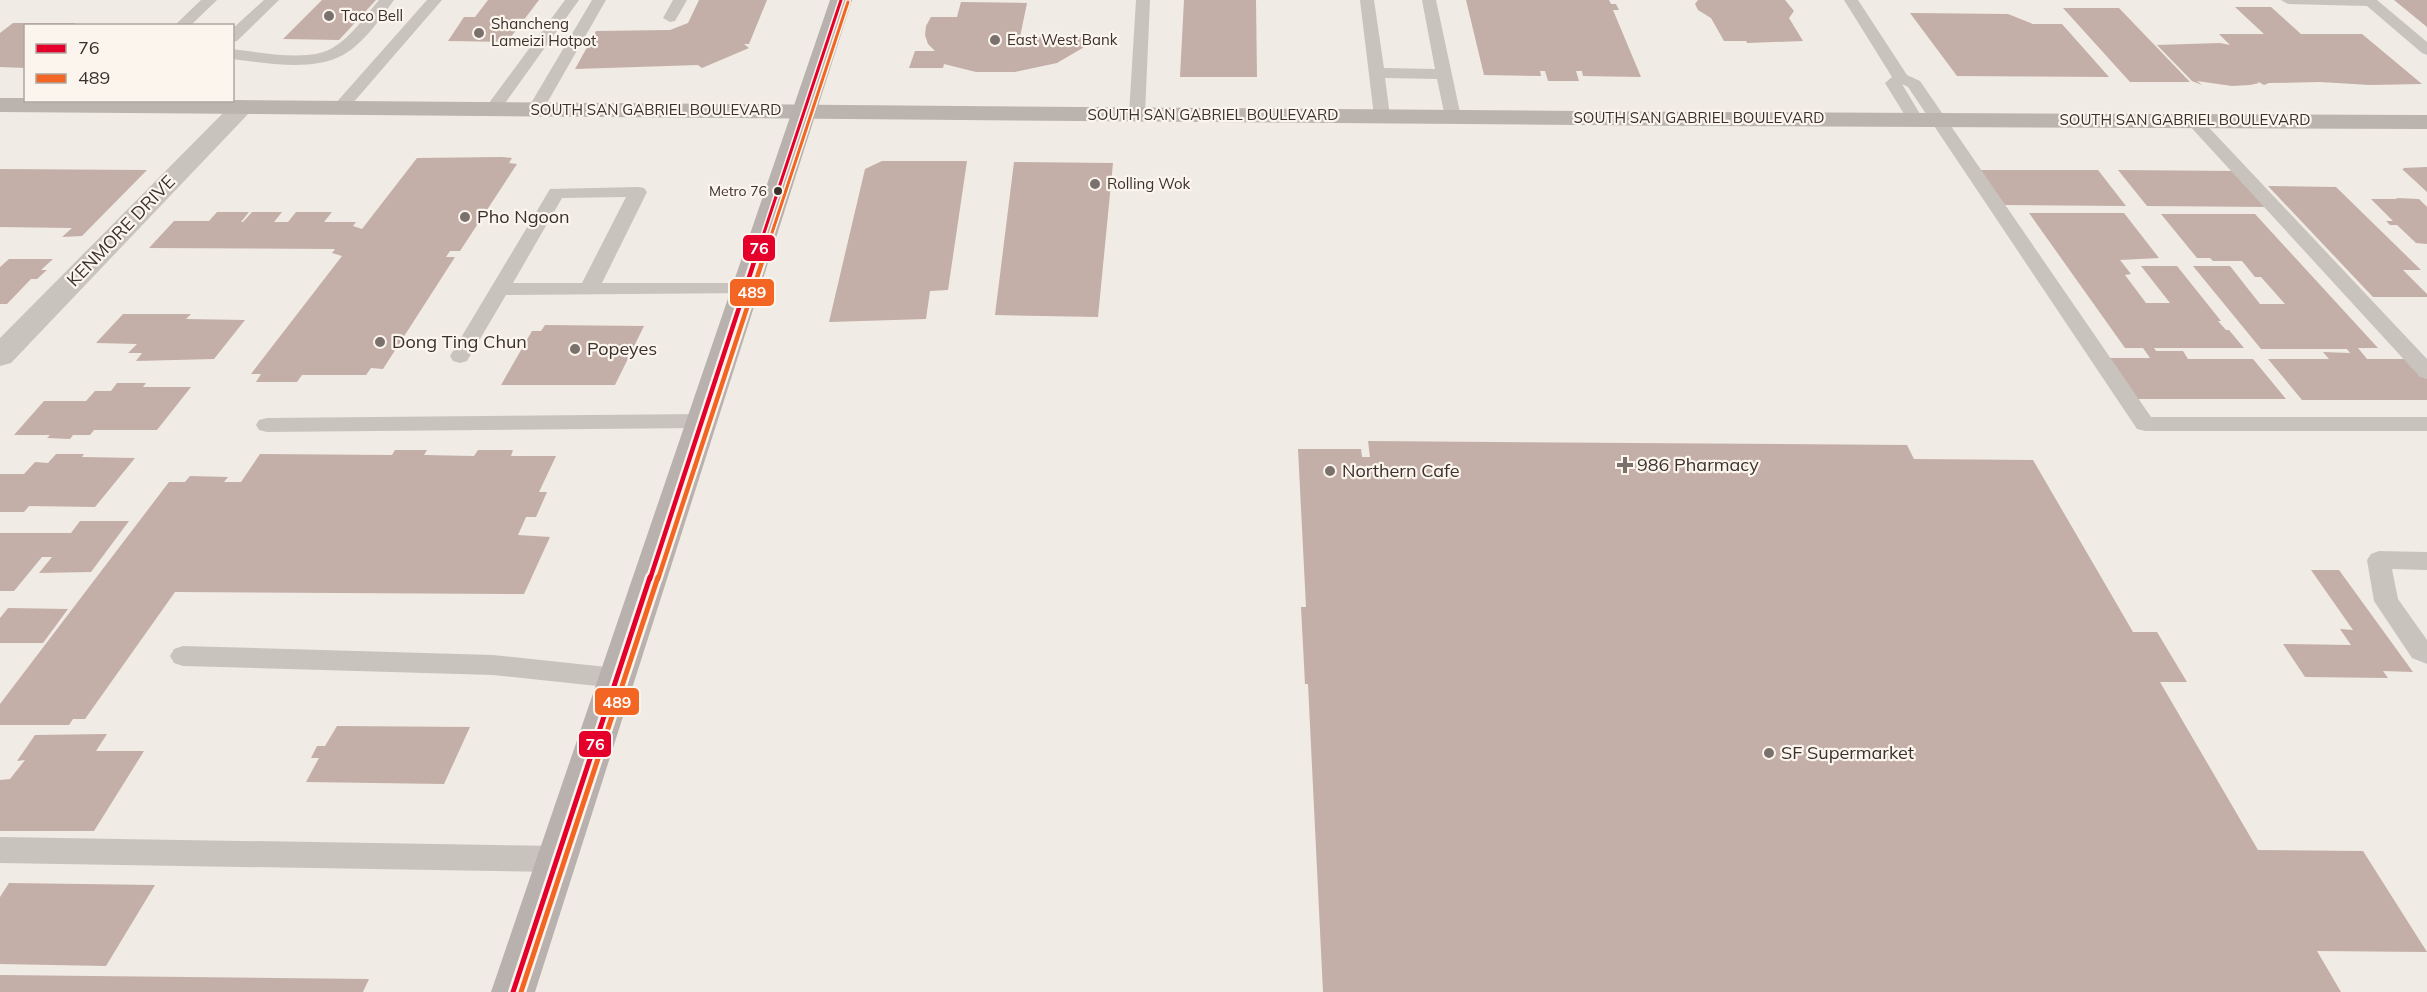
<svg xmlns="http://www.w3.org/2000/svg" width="2427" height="992" viewBox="0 0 2427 992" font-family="Mulish,sans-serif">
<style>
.building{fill:#c3afa7}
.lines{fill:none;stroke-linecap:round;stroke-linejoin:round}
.service{fill:#c9c3be;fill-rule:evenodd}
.minor{fill:#c9c3be;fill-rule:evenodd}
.secondary{fill:#bab3ae;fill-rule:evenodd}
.primary{fill:#b8b1ad;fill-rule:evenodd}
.bus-1-far2-casing{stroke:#fbf5ee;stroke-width:6}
.bus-1-far1-casing{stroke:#fbf5ee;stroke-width:9}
.bus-1-casing{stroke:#fbf5ee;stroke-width:10}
.bus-2-far2-casing{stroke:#fbf5ee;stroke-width:6}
.bus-2-far1-casing{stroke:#fbf5ee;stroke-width:9}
.bus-2-casing{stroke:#fbf5ee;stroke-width:10}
.bus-1-far2{stroke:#e4002b;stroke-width:3}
.bus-1-far1{stroke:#e4002b;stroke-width:4.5}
.bus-1{stroke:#e4002b;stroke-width:5}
.bus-2-far2{stroke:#f26522;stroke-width:3}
.bus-2-far1{stroke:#f26522;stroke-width:4.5}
.bus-2{stroke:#f26522;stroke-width:5}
.poi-dot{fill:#7a716c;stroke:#fbf5ee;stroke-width:2}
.bus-dot{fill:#3b302b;stroke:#fbf5ee;stroke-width:2}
.labels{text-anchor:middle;stroke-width:4.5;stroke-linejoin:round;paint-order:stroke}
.far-bus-label{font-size:14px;fill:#3b302b;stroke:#fbf5ee;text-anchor:end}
.far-poi-label{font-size:15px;fill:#3b302b;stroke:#fbf5ee;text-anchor:start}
.far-street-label{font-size:15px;fill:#3b302b;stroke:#fbf5ee}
.poi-label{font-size:18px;fill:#3b302b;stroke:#fbf5ee;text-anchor:start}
.street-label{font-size:18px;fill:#3b302b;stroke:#fbf5ee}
.line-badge{stroke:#fbf5ee;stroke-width:2}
.badge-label{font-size:16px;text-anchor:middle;font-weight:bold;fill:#fff}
</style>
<rect width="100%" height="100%" fill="#f0ebe5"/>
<!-- building -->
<path class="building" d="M322 0H376L339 40 283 39Z
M488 0H539L507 42 448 41 464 17H475Z
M699 0H767L749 44H744L749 48 702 68 698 65 575 69 596 31 670 30 688 23Z
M1184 0H1256L1257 77H1180Z
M1466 0H1609L1611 4H1616L1619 10H1613L1641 77 1583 76 1582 71H1576L1579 81H1548L1545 71H1540L1541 76 1484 75Z
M1698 0H1785L1794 11 1789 18 1803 41 1747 43 1746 41H1724L1711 18 1698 10 1695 4Z
M2394 0H2427V27Z
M961 2 1027 3 1020 37H1115L1114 47 1086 46 1057 63 1015 72H976L944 64 943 68H909L915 51H935L928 44 925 35 926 26 931 17H957Z
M2235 7H2271L2301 34H2362L2422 84 2370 85 2320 82 2269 83 2264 85 2257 81 2259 83 2250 85 2232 86 2197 81 2202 85 2192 81 2157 45 2220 43 2230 45 2219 34H2264Z
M2063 8H2119L2190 82H2130Z
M1910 13 2008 14 2033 24H2062L2109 77 1957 76Z
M13 23H75V26H26V68L0 67V33Z
M502 157 512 158 509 163 517 164 460 251H450L446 257H455L383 369 371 368 366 375H302L297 382H256L261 374H251L342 256 332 253 335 249 149 248 174 221H209L217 212H249L241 222H243L252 212H282L274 222H288L296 212H332L324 222H356L353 226 362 229 417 158Z
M882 161H967L948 290 930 291 926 319 829 322 865 169Z
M1014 162 1113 163 1098 317 995 315Z
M2427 167V192L2402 169H2404L2403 168Z
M0 169 147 170 82 236 62 237 72 228 0 227Z
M1979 170H2098L2126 206 2004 205Z
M2118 170 2238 171 2271 207 2147 206Z
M2268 186 2336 187 2421 270H2403L2427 294V297H2373Z
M2396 198 2419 199 2427 207V244L2416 243 2397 225H2390L2386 221H2393L2371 199H2397Z
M2029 213H2124L2159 258 2120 260 2131 274 2125 275 2146 303H2170L2141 266H2177L2221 321H2218L2226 330H2229L2244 348H2154L2156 351H2183L2188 359H2253L2286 399H2137L2108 358H2150L2143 348H2125Z
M2161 214H2255L2378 348H2358L2367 359H2410L2427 377V400H2302L2268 359H2329L2323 352 2350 353 2347 349H2261L2193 266H2230L2260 304H2285L2261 277H2255L2242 261H2213L2210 258H2197Z
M9 259H53L41 270H47L37 279H31L7 304H0V267Z
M123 314H191L186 319 245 320 214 359 136 361 142 353H128L137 344 96 343Z
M545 325 644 326 615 385H501L532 331H541Z
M117 383H146L143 387H191L157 430H94L90 435H73L70 439 47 438 50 435H14L44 401H86L95 391H111Z
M1368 441 1907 445 1914 459 2033 460 2133 632H2157L2187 682H2160L2258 850 2363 851 2427 952 2317 951 2341 992H1323L1308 684H1305L1301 607H1306L1298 449H1361L1362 457H1370Z
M395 450H427L424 455 474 456 478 450H513L511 456H556L539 492H547L536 517H526L518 535 550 537 524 594 175 592 85 719H73L69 725H0V704L169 482H185L190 476 228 477 224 482H241L260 454 392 455Z
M56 454H84L82 457 135 458 95 507 29 506 24 512H0V474H24L35 462 48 463Z
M80 521H129L91 572 39 573 52 557H42L14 591H0V533H71Z
M2311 570H2339L2413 672 2383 671 2388 678 2305 677 2283 644 2351 645 2340 629 2353 630Z
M8 608 68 609 43 643H0V618Z
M337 726 470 727 444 784 306 782 319 758H311L317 746H325Z
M107 734 96 751H144L94 831H0V780L10 779 25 760 17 761 35 735Z
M9 883 155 885 106 966 0 964V897Z
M0 975 369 979 363 992H0Z"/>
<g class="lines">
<!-- service -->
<path class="service" d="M201 0H217L190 26H174Z
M264 0H279L237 41 232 42V29Z
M379 0H394C381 18 363 44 343 55 312 72 267 63 232 59V49C260 52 310 63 334 47 352 36 365 16 379 0Z
M427 0H442L346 111H334L332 108 334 105Z
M565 0H579L498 113H486L484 110 486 107Z
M592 0H606L543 110 535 115 529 113 527 110Z
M673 0H687L675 21 670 22 663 18Z
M1136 0H1150L1145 114 1137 119 1129 114Z
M1360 0H1374L1384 68 1435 69 1422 0H1436L1461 117 1459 120H1447L1445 117 1437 79 1385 78 1390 116 1382 121 1376 119 1374 116Z
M1844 0H1858L1907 75 1920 81 2151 417H2427V431H2145L2137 429 1908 87 1902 84 1923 119 1915 124 1909 122 1885 83 1892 77Z
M2281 0H2377L2427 42V55L2422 53 2367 6 2288 4Z
M2193 115 2199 117 2427 359V379L2420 377 2187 123 2185 120Z
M638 187 644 188 647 192 602 283H745L752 285 755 289 752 293 506 295 467 361 460 363 453 361 450 356 550 189ZM626 197 582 283H513L562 198Z
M701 414 709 416 712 421 709 426 701 428 267 432 259 430 256 425 259 420 267 418Z
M2379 551 2427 552V570L2392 569 2398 599 2427 640V664L2412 658 2374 601 2367 560 2371 554Z
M183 646 493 655 616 668 625 671 629 678 625 685 616 688 493 675 183 666 174 663 170 656 174 649Z
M0 837 557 846 567 850 571 859 567 868 557 872 0 863Z"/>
<!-- minor -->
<path class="minor" d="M242 100 250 102 254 107 250 112 11 363 0 366V338L234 102Z"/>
<!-- secondary -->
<path class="secondary" d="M0 98H26V100H232L1695 112 2427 115V129L1695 126 0 112Z"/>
<!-- primary -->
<path class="primary" d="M830 0H852L535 992H491Z"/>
<defs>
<path id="bus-1-far2" d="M757 254 841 0"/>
<path id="bus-1-far1" d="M650 579 757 253"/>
<path id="bus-1" d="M513 992 650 577"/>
<path id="bus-2-far2" d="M765 254 848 2"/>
<path id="bus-2-far1" d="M658 579 765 253"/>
<path id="bus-2" d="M521 992 658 577"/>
</defs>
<!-- bus-1-far2 casing -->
<use href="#bus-1-far2" class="bus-1-far2-casing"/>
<!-- bus-1-far1 casing -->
<use href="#bus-1-far1" class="bus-1-far1-casing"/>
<!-- bus-1 casing -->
<use href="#bus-1" class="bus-1-casing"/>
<!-- bus-2-far2 casing -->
<use href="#bus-2-far2" class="bus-2-far2-casing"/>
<!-- bus-2-far1 casing -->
<use href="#bus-2-far1" class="bus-2-far1-casing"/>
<!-- bus-2 casing -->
<use href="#bus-2" class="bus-2-casing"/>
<!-- bus-1-far2 -->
<use href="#bus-1-far2" class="bus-1-far2"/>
<!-- bus-1-far1 -->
<use href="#bus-1-far1" class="bus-1-far1"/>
<!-- bus-1 -->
<use href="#bus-1" class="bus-1"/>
<!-- bus-2-far2 -->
<use href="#bus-2-far2" class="bus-2-far2"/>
<!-- bus-2-far1 -->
<use href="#bus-2-far1" class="bus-2-far1"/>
<!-- bus-2 -->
<use href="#bus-2" class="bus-2"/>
</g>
<!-- markers -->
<g class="poi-dot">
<circle cx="329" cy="16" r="6"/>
<circle cx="479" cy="33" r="6"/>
<circle cx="995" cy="40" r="6"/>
<circle cx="1095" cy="184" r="6"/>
<circle cx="465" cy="217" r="6"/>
<circle cx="380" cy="342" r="6"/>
<circle cx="575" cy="349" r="6"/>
<path d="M1622 456h6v6h6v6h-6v6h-6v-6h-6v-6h6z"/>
<circle cx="1330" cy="471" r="6"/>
<circle cx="1769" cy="753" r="6"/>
</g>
<circle class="bus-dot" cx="778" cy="191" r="5"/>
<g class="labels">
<!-- far-bus labels -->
<g class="far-bus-label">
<text x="767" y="196">Metro 76</text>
</g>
<!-- far-poi labels -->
<g class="far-poi-label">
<text x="341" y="21">Taco Bell</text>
<text x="491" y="29">Shancheng<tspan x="491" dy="17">Lameizi Hotpot</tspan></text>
<text x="1007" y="45">East West Bank</text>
<text x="1107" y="189">Rolling Wok</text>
</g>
<!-- far-street labels -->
<g class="far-street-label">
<text x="656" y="115">SOUTH SAN GABRIEL BOULEVARD</text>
<text x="1213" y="120">SOUTH SAN GABRIEL BOULEVARD</text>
<text x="1699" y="123">SOUTH SAN GABRIEL BOULEVARD</text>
<text x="2185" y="125">SOUTH SAN GABRIEL BOULEVARD</text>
</g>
<!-- poi labels -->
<g class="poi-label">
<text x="477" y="223">Pho Ngoon</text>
<text x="392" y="348">Dong Ting Chun</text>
<text x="587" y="355">Popeyes</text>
<text x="1637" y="471">986 Pharmacy</text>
<text x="1342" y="477">Northern Cafe</text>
<text x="1781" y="759">SF Supermarket</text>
</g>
<!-- street labels -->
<g class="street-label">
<text transform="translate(121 231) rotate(-46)" y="6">KENMORE DRIVE</text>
</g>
</g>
<g class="line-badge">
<rect x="742" y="234" width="34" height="28" rx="6" fill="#e4002b"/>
<rect x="729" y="278" width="46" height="29" rx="6" fill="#f26522"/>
<rect x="594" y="687" width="46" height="29" rx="6" fill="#f26522"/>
<rect x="578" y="730" width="34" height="28" rx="6" fill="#e4002b"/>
</g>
<g class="badge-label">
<text x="759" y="254">76</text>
<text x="752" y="298">489</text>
<text x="617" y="708">489</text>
<text x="595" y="750">76</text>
</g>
<!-- legend -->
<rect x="24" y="24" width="210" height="78" fill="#fbf5ee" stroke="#aea6a0" stroke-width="1.5"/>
<rect x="36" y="44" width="30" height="9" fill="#e4002b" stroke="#aea6a0" stroke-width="1.5"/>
<text x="78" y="54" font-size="18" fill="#3b302b">76</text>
<rect x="36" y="74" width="30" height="9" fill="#f26522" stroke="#aea6a0" stroke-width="1.5"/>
<text x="78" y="84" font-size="18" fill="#3b302b">489</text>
</svg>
